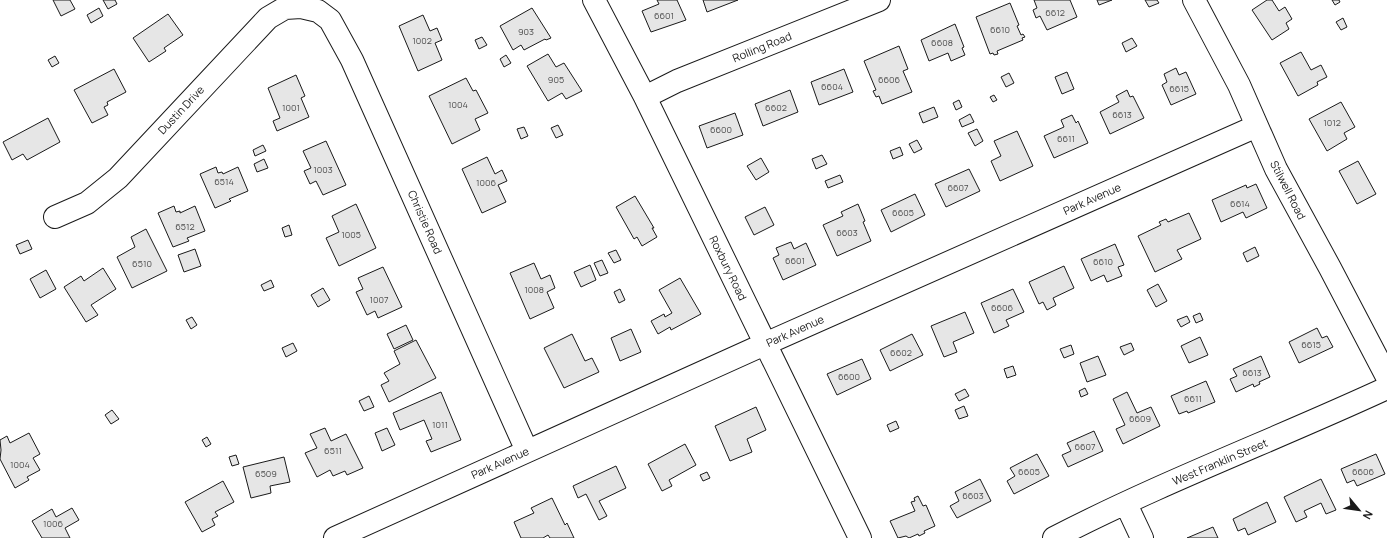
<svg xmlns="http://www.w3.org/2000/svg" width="1387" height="538" viewBox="0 0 1387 538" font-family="Manrope,sans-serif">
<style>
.building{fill:#e6e6e6;stroke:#1a1a1a}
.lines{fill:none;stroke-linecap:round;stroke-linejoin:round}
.minor-casing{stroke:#1a1a1a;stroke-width:24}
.minor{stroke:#fff;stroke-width:22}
.labels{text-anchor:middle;stroke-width:3;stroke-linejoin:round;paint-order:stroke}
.number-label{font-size:9px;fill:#4d4d4d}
.street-label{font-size:11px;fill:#1a1a1a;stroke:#fff}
</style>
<rect width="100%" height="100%" fill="#fff"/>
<!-- building -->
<path class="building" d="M53 0H70L75 9 61 16Z
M103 0H115L117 4 108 9Z
M657 0H677L686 20 651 32 642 11 659 4Z
M703 0H738L707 12Z
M1034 0H1070L1077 17 1047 30 1040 16 1036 18 1033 10 1037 8Z
M1097 0H1112L1099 5Z
M1145 0H1157L1159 3 1149 7Z
M1267 0H1272L1279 11 1285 7 1292 19 1286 23 1289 29 1272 40 1252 10Z
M1332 0H1339L1340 2 1335 5Z
M1010 3 1019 25 1017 26 1021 35 1023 34 1025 37 1022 38 1023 40 997 51 998 54 994 55 993 53 990 54 976 17Z
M99 8 103 16 91 23 87 15Z
M532 8 551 38 546 40 545 39 524 50 521 45 513 50 500 26Z
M168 14 183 35 164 48 166 51 149 62 133 38Z
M423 15 430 31 437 28 442 40 435 43 442 60 418 71 399 26Z
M1343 18 1347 27 1341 30 1336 22Z
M955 24 964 47 962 48 965 55 951 61 948 53 929 61 921 40Z
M482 37 487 45 479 49 475 40Z
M1132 38 1137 46 1126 52 1122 43Z
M899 46 908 69 903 71 912 92 882 104 879 96 876 97 873 91 876 90 864 61Z
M1301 52 1311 70 1321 65 1327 77 1317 82 1318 85 1298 96 1280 63Z
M548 54 556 67 564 63 582 91 566 99 562 93 548 101 527 66Z
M506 55 511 63 504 67 500 59Z
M55 56 59 63 52 67 48 60Z
M1176 68 1179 75 1186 72 1196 94 1171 105 1162 85 1167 82 1164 74Z
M114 69 126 92 107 102 108 105 104 107 108 115 92 123 74 90Z
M844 69 853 92 819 105 811 82Z
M1067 72 1074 89 1062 94 1055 77Z
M1009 73 1014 83 1006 87 1001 77Z
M296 75 305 96 301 98 309 117 277 131 273 121 280 118 268 88Z
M466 78 473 91 476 90 488 113 475 119 480 130 452 144 429 96Z
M790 90 798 112 763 126 755 104Z
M1127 90 1130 97 1133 96 1144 118 1110 134 1100 112 1119 102 1116 96Z
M994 95 997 100 993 102 990 97Z
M959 100 962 107 956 110 953 103Z
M1341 102 1355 127 1344 133 1347 139 1327 151 1309 119Z
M934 107 938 117 923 123 919 113Z
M735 113 743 135 707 148 699 126Z
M970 114 974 122 962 127 959 120Z
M1072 115 1076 123 1078 121 1088 143 1054 158 1044 136 1064 127 1061 120Z
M48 118 60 142 27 160 23 154 12 160 3 142Z
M558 125 563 135 556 138 551 128Z
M524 127 528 136 521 139 517 129Z
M977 129 983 141 975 146 968 133Z
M1017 131 1033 166 1000 181 991 161 1001 156 994 141Z
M917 140 922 149 914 153 909 144Z
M326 141 346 185 323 195 316 181 310 184 304 171 311 168 303 151Z
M263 145 266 151 255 156 253 150Z
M900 147 903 155 893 159 890 151Z
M822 155 827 164 816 169 812 159Z
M487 157 495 174 502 170 507 181 498 185 506 202 482 213 462 169Z
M761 158 769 172 756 180 747 166Z
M264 159 268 168 257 172 254 164Z
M1358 161 1376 194 1357 204 1339 171Z
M216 167 218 173 222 172 223 174 238 167 248 191 229 199 231 201 215 208 200 174Z
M969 169 980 191 946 207 935 184Z
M840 175 843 182 828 188 825 181Z
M1256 184 1267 208 1246 218 1243 212 1221 222 1212 200 1246 185 1247 188Z
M915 194 925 215 891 232 881 210Z
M635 196 654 228H652L657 237 642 246 637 237 634 239 616 207Z
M356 204 376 248 339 266 326 238 339 232 332 216Z
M858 204 865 221 863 222 871 241 837 256 823 225 843 216 841 212Z
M174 206 176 212 180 211V213L195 206 205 231 187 238 189 241 173 247 158 213Z
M765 207 774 225 754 235 745 217Z
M1189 213 1201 239 1177 250 1182 259 1155 272 1138 236 1161 225 1159 222 1166 219 1168 222Z
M289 225 292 235 285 237 282 228Z
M146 229 167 271 132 288 117 257 135 247 131 237Z
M28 240 32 249 20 254 16 245Z
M791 242 794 249 806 243 816 265 783 280 773 258 779 255 776 248Z
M1115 244 1124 265 1118 267 1122 276 1107 282 1104 275 1091 281 1081 259Z
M1255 247 1259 256 1247 262 1243 253Z
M195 249 201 266 184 272 178 255Z
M616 250 621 260 614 263 608 253Z
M602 260 608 273 600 276 594 263Z
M534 263 541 279 550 275 555 288 547 292 554 308 530 319 510 273Z
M590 265 596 280 581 287 574 272Z
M1064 266 1074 288 1053 298 1056 305 1047 310 1043 302 1039 304 1029 282Z
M383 267 402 307 378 318 375 311 367 315 356 292 363 289 358 278Z
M103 268 116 289 91 305 98 315 86 322 64 287 81 276 84 281Z
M46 270 56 289 40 298 30 279Z
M680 278 701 314 671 330 670 327 658 334 651 321 664 314 665 317 672 313 659 290Z
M271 280 274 287 264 291 261 285Z
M1158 284 1167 301 1156 307 1147 290Z
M323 288 330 300 318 307 311 295Z
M620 289 625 300 619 303 614 292Z
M1013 289 1024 312 1006 320 1009 326 994 333 981 303Z
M965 312 974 333 953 342 957 352 944 357 931 326Z
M1200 313 1203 320 1196 323 1193 316Z
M1187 316 1190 322 1181 327 1177 320Z
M192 317 197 325 191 329 186 320Z
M406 325 413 340 394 349 387 334Z
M1317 328 1322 338 1327 336 1333 347 1299 363 1289 342Z
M631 329 641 352 620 361 611 338Z
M572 334 585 361 592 358 599 372 564 388 544 348Z
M912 334 923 355 890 371 880 350Z
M1200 337 1208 355 1189 363 1181 346Z
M416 340 436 378 389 402 381 385 389 381 384 373 400 364 394 351Z
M293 343 297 351 286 357 282 348Z
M1131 343 1134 350 1124 355 1120 347Z
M1071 345 1074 354 1064 358 1060 349Z
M1098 356 1106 375 1087 382 1080 363Z
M1261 356 1270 377 1259 382 1260 384 1254 387 1253 384 1236 392 1230 379 1237 376 1233 369Z
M862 359 871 379 837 395 827 374Z
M1013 366 1016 375 1007 378 1004 369Z
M1206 381 1215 402 1188 413 1187 411 1179 414 1171 396Z
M1085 388 1088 394 1081 397 1079 391Z
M965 389 969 396 959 401 955 394Z
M441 392 461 440 431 452 426 441 432 439 424 420 400 430 393 413Z
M1127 392 1137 413 1151 407 1160 426 1123 444 1116 429 1125 425 1113 399Z
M369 396 374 407 364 411 359 401Z
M964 406 968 416 959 419 955 410Z
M756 407 766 430 747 439 752 452 730 461 715 426Z
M112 410 119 419 111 424 105 415Z
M896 421 899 428 890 432 887 425Z
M325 428 331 441 346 434 363 468 347 475 345 471 333 476 330 470 317 477 305 453 317 448 310 434Z
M387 428 395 445 382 451 375 433Z
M1094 431 1103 451 1068 467 1062 455 1071 451 1067 443Z
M29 433 40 454 33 458 40 470 27 477 29 480 15 488 0 459 1 450 0 440 7 436 10 443Z
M207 437 211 444 206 447 202 440Z
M685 444 696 465 669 480 672 486 662 491 648 464Z
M1037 454 1049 476 1014 494 1007 481 1015 476 1010 468Z
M1376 454 1385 474 1357 486 1354 480 1347 483 1341 469Z
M236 455 239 464 232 466 229 457Z
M284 457 290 482 270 486 271 493 251 498 243 467Z
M616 466 626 488 599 501 607 516 599 520 586 494 578 498 573 486Z
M707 472 710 478 703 481 700 475Z
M980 479 991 501 957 518 950 506 959 501 955 492Z
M1321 479 1336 510 1326 514 1321 503 1304 511 1307 517 1296 522 1284 497Z
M223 481 234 502 215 512 218 516 212 519 215 525 202 532 185 502Z
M918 496 923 506 926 505 935 526 924 531 925 533 919 536 918 534 909 538 906 536 898 538 890 521 915 511 911 502 915 501 914 498Z
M552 498 565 525 567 523 574 538H550L548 535 543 538H521L514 522 534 513 531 508Z
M1267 502 1276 522 1248 535 1245 528 1238 531 1233 519Z
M72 508 79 520 65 528 70 538H42L32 521 52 509 56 517Z
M1213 527 1218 538H1187Z"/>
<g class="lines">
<defs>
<path id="minor" d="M594 0 645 97 860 538
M1194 0 1239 85 1276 169 1330 268 1387 377
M645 97 677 81 879 0
M55 217 87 203 118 178 268 18 285 8 301 7 318 11 330 20 352 60 527 451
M1126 504 1142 538
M335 538 765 344 1257 126
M1054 538C1162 482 1277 439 1387 388"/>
</defs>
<!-- minor casing -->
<use href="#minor" class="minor-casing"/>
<!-- minor -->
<use href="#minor" class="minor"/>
</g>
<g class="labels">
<!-- number labels -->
<g class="number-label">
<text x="1055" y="16">6612</text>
<text x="664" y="19">6601</text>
<text x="1000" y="33">6610</text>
<text x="526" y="35">903</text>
<text x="422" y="44">1002</text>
<text x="942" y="46">6608</text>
<text x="556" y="83">905</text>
<text x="889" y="83">6606</text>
<text x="832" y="90">6604</text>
<text x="1179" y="92">6615</text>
<text x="458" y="108">1004</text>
<text x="291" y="111">1001</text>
<text x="776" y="111">6602</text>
<text x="1122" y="118">6613</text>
<text x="1332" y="126">1012</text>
<text x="721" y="133">6600</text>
<text x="1066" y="142">6611</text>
<text x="323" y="173">1003</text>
<text x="224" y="185">6514</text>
<text x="486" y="186">1006</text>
<text x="958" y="191">6607</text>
<text x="1240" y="207">6614</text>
<text x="903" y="216">6605</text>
<text x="185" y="230">6512</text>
<text x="847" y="236">6603</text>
<text x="351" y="238">1005</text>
<text x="795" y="264">6601</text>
<text x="1103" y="265">6610</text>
<text x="142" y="267">6510</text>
<text x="534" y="293">1008</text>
<text x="379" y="303">1007</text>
<text x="1002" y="311">6606</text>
<text x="1311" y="348">6615</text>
<text x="901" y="356">6602</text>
<text x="1252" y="376">6613</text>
<text x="849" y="380">6600</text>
<text x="1193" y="402">6611</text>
<text x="1140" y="422">6609</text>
<text x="440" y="428">1011</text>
<text x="1085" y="450">6607</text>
<text x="333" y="454">6511</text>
<text x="20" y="468">1004</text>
<text x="1029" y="475">6605</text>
<text x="1363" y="475">6606</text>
<text x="266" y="477">6509</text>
<text x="973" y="499">6603</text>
<text x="53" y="527">1006</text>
</g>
<!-- street labels -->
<g class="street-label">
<text transform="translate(762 47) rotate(-22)" y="4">Rolling Road</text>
<text transform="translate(181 110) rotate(-47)" y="4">Dustin Drive</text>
<text transform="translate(1288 190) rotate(63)" y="4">Stilwell Road</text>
<text transform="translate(1092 199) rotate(-24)" y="4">Park Avenue</text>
<text transform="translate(425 222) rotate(66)" y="4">Christie Road</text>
<text transform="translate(728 268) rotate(64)" y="4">Roxbury Road</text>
<text transform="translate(795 331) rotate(-24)" y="4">Park Avenue</text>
<text transform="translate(1220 462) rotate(-23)" y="4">West Franklin Street</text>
<text transform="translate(500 463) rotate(-24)" y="4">Park Avenue</text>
</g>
</g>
<!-- north arrow -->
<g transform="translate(1359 510) rotate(119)" stroke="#ffffff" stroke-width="3" paint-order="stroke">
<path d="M0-3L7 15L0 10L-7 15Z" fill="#1a1a1a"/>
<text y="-6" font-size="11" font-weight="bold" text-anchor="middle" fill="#1a1a1a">N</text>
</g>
</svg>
